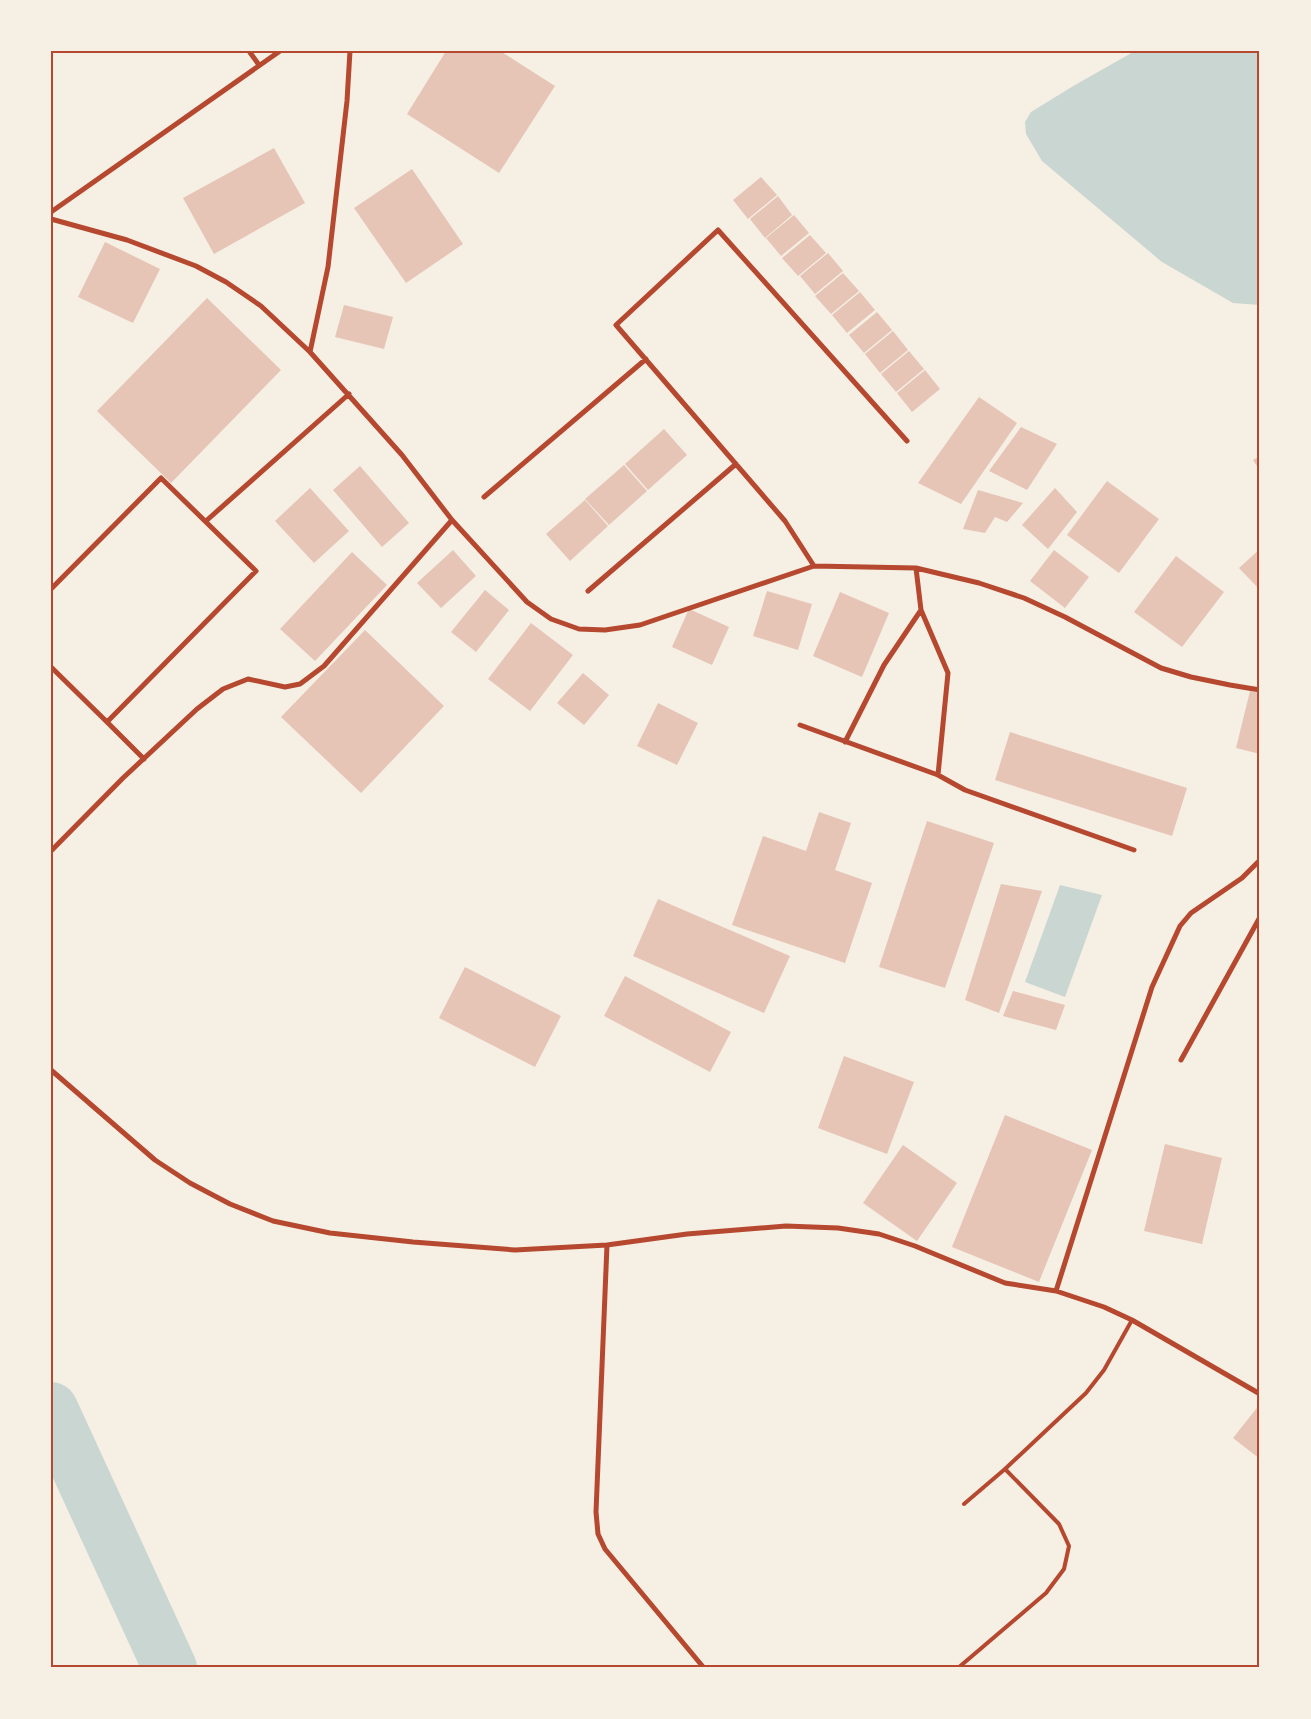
<svg xmlns="http://www.w3.org/2000/svg" width="1311" height="1719" viewBox="0 0 1311 1719" font-family="Ubuntu,sans-serif">
<style>
.water{fill:#c9d6d2}
.lines{fill:none;stroke-linecap:round;stroke-linejoin:round}
.river{stroke:#c9d6d2;stroke-width:54}
.building{fill:#e6c5b7}
.service{stroke:#b5482f;stroke-width:4}
.minor{stroke:#b5482f;stroke-width:5}
.neatline{fill:none;stroke:#b5482f;stroke-width:2}
</style>
<rect width="100%" height="100%" fill="#f6efe4"/>
<!-- water -->
<path class="water" d="M1135 51H1260V305L1233 303 1162 262 1042 161 1026 134 1025 122 1031 112 1075 85Z
M1060 885 1102 895 1065 997 1025 982Z"/>
<g class="lines">
<!-- river -->
<path class="river" d="M51 1409 170 1668"/>
</g>
<!-- building -->
<path class="building" d="M446 51H500L555 86 499 173 407 114Z
M274 148 305 203 214 254 183 198Z
M412 169 463 244 406 283 354 208Z
M761 177 777 195 748 219 733 200Z
M778 196 792 215 765 238 750 219Z
M794 215 809 233 781 256 766 238Z
M810 235 826 253 798 276 782 258Z
M105 242 160 269 133 323 78 297Z
M828 253 843 271 815 294 800 276Z
M843 273 859 291 831 314 815 296Z
M860 292 875 310 847 333 832 315Z
M207 298 281 370 171 483 97 411Z
M344 305 393 317 384 349 335 337Z
M877 312 892 330 864 353 849 335Z
M893 331 908 350 880 373 865 354Z
M909 351 924 369 896 392 881 374Z
M925 370 940 389 912 412 897 393Z
M979 397 1017 423 961 504 918 483Z
M1021 427 1057 444 1027 490 989 471Z
M664 429 687 455 648 490 625 464Z
M1260 456V471L1253 460Z
M624 465 647 491 609 525 585 499Z
M360 466 409 523 382 547 333 490Z
M1107 481 1159 519 1119 573 1067 535Z
M310 488 349 531 314 563 275 521Z
M1055 488 1077 512 1048 549 1022 525Z
M978 490 1023 503 1007 522 995 517 985 533 963 529Z
M585 500 608 526 570 561 546 534Z
M1260 549V590L1239 568Z
M453 550 476 576 441 608 417 583Z
M1054 550 1089 577 1065 608 1030 581Z
M352 552 387 585 315 661 280 629Z
M1176 556 1224 592 1182 647 1134 612Z
M485 590 509 610 476 652 451 632Z
M767 591 812 604 798 650 753 636Z
M840 592 889 613 862 677 813 656Z
M689 609 729 627 712 665 672 647Z
M531 623 573 655 530 711 488 679Z
M365 630 444 706 361 793 281 717Z
M583 673 609 695 584 725 557 703Z
M1250 691 1260 693V754L1236 748Z
M658 703 698 723 677 765 637 746Z
M1010 732 1187 788 1172 836 995 780Z
M819 812 851 823 835 870 872 883 845 963 732 925 763 836 806 851Z
M927 821 994 843 945 988 879 967Z
M1001 884 1042 891 999 1013 965 1000Z
M658 899 790 956 764 1013 633 956Z
M465 967 561 1016 535 1067 439 1018Z
M625 976 731 1032 710 1072 604 1016Z
M1013 991 1065 1005 1056 1030 1003 1016Z
M844 1056 914 1082 887 1154 818 1128Z
M1005 1115 1092 1150 1039 1282 952 1247Z
M1165 1144 1222 1158 1202 1244 1144 1231Z
M903 1145 957 1183 917 1241 863 1203Z
M1260 1404V1459L1233 1438Z"/>
<g class="lines">
<!-- service -->
<path class="service" d="M964 1504 1005 1469 1086 1393 1104 1370 1132 1320
M958 1668 1046 1593 1064 1569 1069 1546 1059 1524 1005 1469"/>
<!-- minor -->
<path class="minor" d="M249 51 259 65
M51 212 280 51
M51 219 127 240 196 266 226 282 261 306 310 352 402 455 452 520 527 602 551 619 579 629 605 630 640 625 814 566 916 568 979 583 1024 598 1065 617 1161 668 1191 677 1230 685 1260 690
M310 352 328 267 347 101 350 51
M484 497 646 359
M206 521 349 394
M814 566 785 521 616 325 718 230 907 441
M916 568 921 610 948 673 938 775 965 790 1134 850
M51 589 161 478 256 571 107 722 51 667
M588 591 736 464
M107 722 144 759
M800 725 938 775
M845 742 884 665 921 610
M51 851 123 778 197 709 223 689 248 679 285 687 300 684 324 666 452 520
M1181 1060 1260 917
M51 1070 155 1160 190 1183 230 1204 273 1221 330 1233 413 1242 515 1250 607 1245 687 1234 786 1226 838 1228 879 1234 915 1246 1005 1283 1056 1291 1104 1307 1132 1320 1260 1394
M607 1245 596 1512 598 1534 605 1549 704 1668
M1056 1291 1152 987 1180 926 1191 913 1242 878 1260 860"/>
</g>
<!-- border -->
<rect width="1311" height="1719" fill="none" stroke="#f6efe4" stroke-width="105"/>
<rect x="52" y="52" width="1206" height="1614" class="neatline"/>
</svg>
